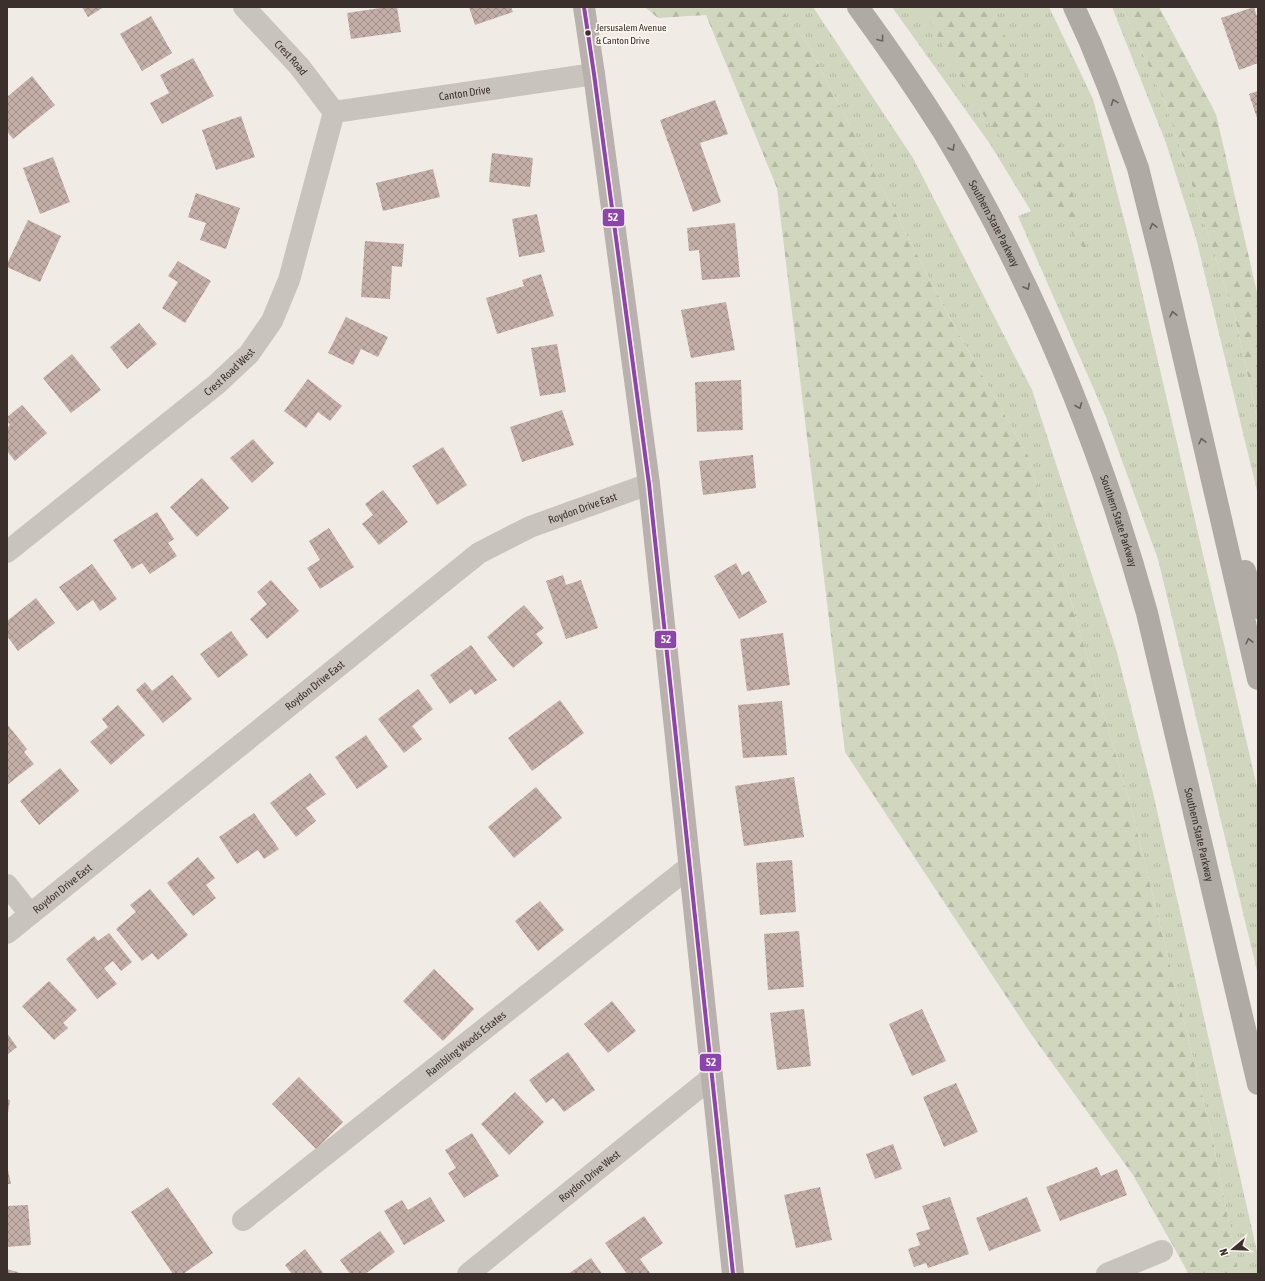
<svg xmlns="http://www.w3.org/2000/svg" width="1265" height="1281" viewBox="0 0 1265 1281" font-family="'Asap Condensed',sans-serif">
<style>
.grass{fill:url(#grass-tufts)}
.forest{fill:url(#forest-firs)}
.building{fill:url(#building-cross-hatch)}
.lines{fill:none;stroke-linecap:round;stroke-linejoin:round}
.minor{stroke:#c9c3be;stroke-width:22}
.primary{stroke:#b8b1ad;stroke-width:22}
.motorway{stroke:#afaaa4;stroke-width:22}
.bus-1-casing{stroke:#fbf5ee;stroke-width:7}
.bus-1{stroke:#8e44ad;stroke-width:4}
.oneway{stroke:#69615b}
.bus-dot{fill:#3b302b;stroke:#fbf5ee;stroke-width:1.5}
.labels{text-anchor:middle;stroke-width:3.5;stroke-linejoin:round;paint-order:stroke}
.bus-label{font-size:10px;fill:#3b302b;stroke:#fbf5ee;text-anchor:start}
.street-label{font-size:11px;fill:#3b302b;stroke:#fbf5ee}
.line-badge{stroke:#fbf5ee;stroke-width:1.5}
.badge-label{font-size:11px;text-anchor:middle;font-weight:bold;fill:#fff}
</style>
<defs>
<pattern id="grass-tufts" width="24" height="20" patternUnits="userSpaceOnUse"><rect width="24" height="20" fill="#d1d6bf"/><path d="M3 7l-1-3M5 7V3M7 7l1-3M15 17l-1-3M17 17v-4M19 17l1-3" fill="none" stroke="#b4b8a4"/></pattern>
<pattern id="forest-firs" width="22" height="20" patternUnits="userSpaceOnUse"><rect width="22" height="20" fill="#d1d6bf"/><path d="M5 1l3.5 6h-7zM16 11l3.5 6h-7z" fill="#b4b8a4"/></pattern>
<pattern id="building-cross-hatch" width="8" height="8" patternUnits="userSpaceOnUse"><rect width="8" height="8" fill="#c3afa7"/><path d="M0 0l8 8M0 8l8-8" fill="none" stroke="#a08f88"/></pattern>
</defs>
<rect width="100%" height="100%" fill="#f0ebe5"/>
<!-- grass -->
<path class="grass" d="M780 7H813L913 158 1032 390 1116 649 1153 793 1258 1256V1274H1239L1211 1131 1131 807 1029 458 953 324 809 47Z
M892 7H1049L1093 99 1134 258 1258 791V975L1158 559 1106 417 1018 216 1031 211 990 144Z
M1112 7H1122L1166 105 1235 317 1258 423V495L1196 238 1166 143Z"/>
<!-- forest -->
<path class="forest" d="M645 7H780L809 47 953 324 1029 458 1131 807 1211 1131 1239 1274H1188L1185 1267 1133 1175 1031 1034 845 752 777 188 706 15 658 18Z
M921 7H990L1060 144 1088 254 976 105Z
M1122 7H1159L1216 114 1258 297V423L1235 317 1166 105Z"/>
<!-- building -->
<path class="building" d="M82 7H104L88 17Z
M387 7H397L401 32 351 39 347 13Z
M469 7H511L513 12 475 25Z
M1254 7 1258 20V63L1239 70 1221 18Z
M151 16 172 53 142 71 120 34Z
M193 58 214 96 162 124 150 103 169 93 160 75Z
M32 76 55 105 13 139 7 131V97Z
M1258 91V121L1249 94Z
M715 100 728 134 700 143 721 202 693 212 660 120Z
M241 116 255 157 216 170 202 130Z
M492 153 533 158 530 187 489 182Z
M53 157 70 202 40 214 23 168Z
M433 169 440 197 383 211 376 183Z
M196 193 240 208 226 249 200 240 206 223 188 217Z
M537 214 545 252 519 257 512 219Z
M28 220 61 236 40 282 7 267V264Z
M735 223 740 277 702 280 699 250 689 251 687 228Z
M365 241 404 244 402 267 392 266 390 299 361 297Z
M178 261 211 281 185 323 162 308 178 282 168 276Z
M541 274 554 316 497 334 486 298 524 286 522 280Z
M726 302 735 350 691 358 681 310Z
M346 317 388 337 378 357 361 349 353 365 328 353Z
M139 323 157 344 127 369 110 347Z
M557 344 566 392 540 396 531 348Z
M72 354 101 390 71 413 43 378Z
M308 379 342 406 330 421 318 412 306 428 284 411Z
M741 380 743 430 697 432 695 382Z
M22 405 47 433 15 461 7 451V428L10 425 7 421V417Z
M562 410 574 445 522 462 510 427Z
M253 439 274 463 252 483 230 458Z
M443 447 467 485 437 505 412 466Z
M753 455 756 488 703 495 699 461Z
M202 478 229 508 197 537 170 507Z
M383 490 408 522 379 545 362 524 373 515 365 504Z
M157 512 174 539 168 543 177 556 150 574 142 563 132 569 113 540Z
M329 528 354 567 320 589 307 568 320 560 309 541Z
M736 563 742 575 749 571 767 602 739 619 714 576Z
M92 564 117 599 100 611 93 600 77 611 59 587Z
M563 575 566 585 581 580 598 628 566 639 546 581Z
M271 580 299 611 267 639 250 619 267 604 257 592Z
M36 598 55 623 18 651 7 636V621Z
M524 605 544 628 536 634 543 643 513 668 487 637Z
M231 631 248 655 218 678 200 654Z
M783 633 790 685 747 691 740 639Z
M471 645 497 680 475 695 471 689 450 704 430 675Z
M172 675 192 699 163 723 136 690 145 682 152 691Z
M418 689 433 709 412 726 422 739 404 753 378 719Z
M560 700 584 733 532 771 508 738Z
M782 701 787 755 743 758 738 705Z
M118 705 145 735 111 765 90 742 108 727 102 719Z
M7 724 27 749 24 752 34 764 7 785Z
M366 735 388 767 357 789 335 757Z
M60 768 79 791 39 825 20 801Z
M310 773 326 794 306 808 316 821 296 837 270 803Z
M794 777 804 837 744 846 735 786Z
M536 787 562 818 514 858 488 827Z
M254 813 279 849 264 859 258 850 237 864 219 837Z
M198 857 215 878 206 885 216 898 193 916 167 883Z
M792 860 796 912 760 915 756 863Z
M150 889 188 935 158 960 152 953 142 961 116 929 136 912 130 905Z
M540 901 564 930 538 951 515 921Z
M799 931 804 987 768 990 764 934Z
M109 933 132 962 121 971 113 961 104 968 117 984 97 999 66 959 94 936 98 941Z
M434 969 474 1009 443 1041 403 1001Z
M49 981 77 1010 63 1023 68 1028 54 1040 22 1006Z
M612 1001 636 1031 608 1053 584 1024Z
M804 1009 811 1066 777 1070 770 1013Z
M922 1009 946 1061 912 1076 889 1024Z
M7 1033 17 1047 7 1055Z
M568 1052 595 1090 564 1112 553 1098 546 1103 529 1080Z
M299 1077 343 1122 316 1149 272 1104Z
M956 1083 978 1132 944 1147 923 1097Z
M515 1092 544 1122 509 1155 481 1124Z
M7 1099 10 1100 8 1113H7Z
M472 1133 499 1176 464 1198 448 1173 456 1168 445 1150Z
M893 1144 902 1169 875 1179 866 1154Z
M7 1165 11 1184H7Z
M1097 1167 1101 1176 1117 1169 1127 1195 1060 1221 1046 1187Z
M168 1187 213 1253 183 1274H173L131 1212Z
M820 1187 832 1240 796 1248 784 1195Z
M430 1197 445 1221 404 1245 384 1211 402 1200 408 1210Z
M950 1197 969 1254 928 1268 926 1263 914 1267 908 1249 920 1245 916 1233 930 1229 922 1206Z
M1027 1197 1041 1231 989 1251 976 1218Z
M28 1205 31 1245 7 1247V1206Z
M644 1216 663 1243 640 1259 650 1273 627 1274 605 1243Z
M380 1231 395 1252 365 1274H350L340 1260Z
M305 1249 324 1274H292L285 1265Z
M591 1258 602 1274H568Z
M7 1269 24 1274H7Z"/>
<g class="lines">
<!-- minor -->
<g class="minor">
<path id="s1" d="M244 7 299 66 334 112"/>
<path id="s2" d="M334 112 594 74"/>
<path id="s3" d="M7 552 217 384 249 354 272 321 289 280 334 112"/>
<path d="M7 885 30 914"/>
<path id="s4" d="M7 933 479 553 530 527 649 484"/>
<path id="s5" d="M243 1220 689 867"/>
<path id="s6" d="M468 1274 711 1078"/>
<path d="M1107 1274 1162 1251"/>
</g>
<!-- primary -->
<path class="primary" d="M584 7 594 74 649 484 733 1274"/>
<!-- motorway -->
<g class="motorway">
<path id="s7" d="M858 7C888 48 917 90 944 133 1034 283 1100 444 1147 613L1258 1084"/>
<path d="M1074 7 1090 42 1107 84 1138 168 1162 264 1258 679"/>
<path d="M1245 571 1258 608"/>
</g>
<defs>
<path id="bus-1" d="M584 7 594 74 649 484 733 1274"/>
</defs>
<!-- bus-1 casing -->
<use href="#bus-1" class="bus-1-casing"/>
<!-- bus-1 -->
<use href="#bus-1" class="bus-1"/>
</g>
<!-- one-way arrows -->
<defs><path id="oneway-chevron" d="M-2-3.5L2.5 0L-2 3.5" fill="none" stroke-width="1.6" stroke-linecap="round" stroke-linejoin="round"/></defs>
<g class="oneway">
<use href="#oneway-chevron" transform="translate(881 39) rotate(54)"/>
<use href="#oneway-chevron" transform="translate(1114 102) rotate(-111)"/>
<use href="#oneway-chevron" transform="translate(952 148) rotate(59)"/>
<use href="#oneway-chevron" transform="translate(1153 226) rotate(-104)"/>
<use href="#oneway-chevron" transform="translate(1027 287) rotate(63)"/>
<use href="#oneway-chevron" transform="translate(1173 314) rotate(-103)"/>
<use href="#oneway-chevron" transform="translate(1079 406) rotate(68)"/>
<use href="#oneway-chevron" transform="translate(1202 441) rotate(-103)"/>
<use href="#oneway-chevron" transform="translate(1249 641) rotate(-103)"/>
</g>
<!-- markers -->
<circle class="bus-dot" cx="588" cy="33" r="3.5"/>
<g class="labels">
<!-- bus labels -->
<g class="bus-label">
<text x="596" y="31">Jersusalem Avenue<tspan x="596" dy="13">&amp; Canton Drive</tspan></text>
</g>
<!-- street labels -->
<g class="street-label">
<text dy="4" stroke="none"><textPath href="#s1" startOffset="69">Crest Road</textPath></text>
<text dy="4" stroke="none"><textPath href="#s2" startOffset="132">Canton Drive</textPath></text>
<text dy="4" stroke="none"><textPath href="#s7" startOffset="256">Southern State Parkway</textPath></text>
<text dy="4" stroke="none"><textPath href="#s3" startOffset="286">Crest Road West</textPath></text>
<text dy="4" stroke="none"><textPath href="#s4" startOffset="719">Roydon Drive East</textPath></text>
<text dy="4" stroke="none"><textPath href="#s7" startOffset="579">Southern State Parkway</textPath></text>
<text dy="4" stroke="none"><textPath href="#s4" startOffset="395">Roydon Drive East</textPath></text>
<text dy="4" stroke="none"><textPath href="#s7" startOffset="903">Southern State Parkway</textPath></text>
<text dy="4" stroke="none"><textPath href="#s4" startOffset="71">Roydon Drive East</textPath></text>
<text dy="4" stroke="none"><textPath href="#s5" startOffset="284">Rambling Woods Estates</textPath></text>
<text dy="4" stroke="none"><textPath href="#s6" startOffset="156">Roydon Drive West</textPath></text>
</g>
</g>
<g class="line-badge">
<rect x="602" y="208" width="23" height="19" rx="4" fill="#8e44ad"/>
<rect x="654" y="630" width="23" height="19" rx="4" fill="#8e44ad"/>
<rect x="699" y="1053" width="23" height="19" rx="4" fill="#8e44ad"/>
</g>
<g class="badge-label">
<text x="613" y="221">52</text>
<text x="666" y="643">52</text>
<text x="711" y="1066">52</text>
</g>
<!-- border -->
<rect width="1265" height="1281" fill="none" stroke="#3b302b" stroke-width="16"/>
<!-- north arrow -->
<g transform="translate(1233 1249) rotate(251)" stroke="#fbf5ee" stroke-width="3" paint-order="stroke">
<path d="M0-3L7 15L0 10L-7 15Z" fill="#3b302b"/>
<text y="-6" font-size="11" font-weight="bold" text-anchor="middle" fill="#3b302b">N</text>
</g>
</svg>
